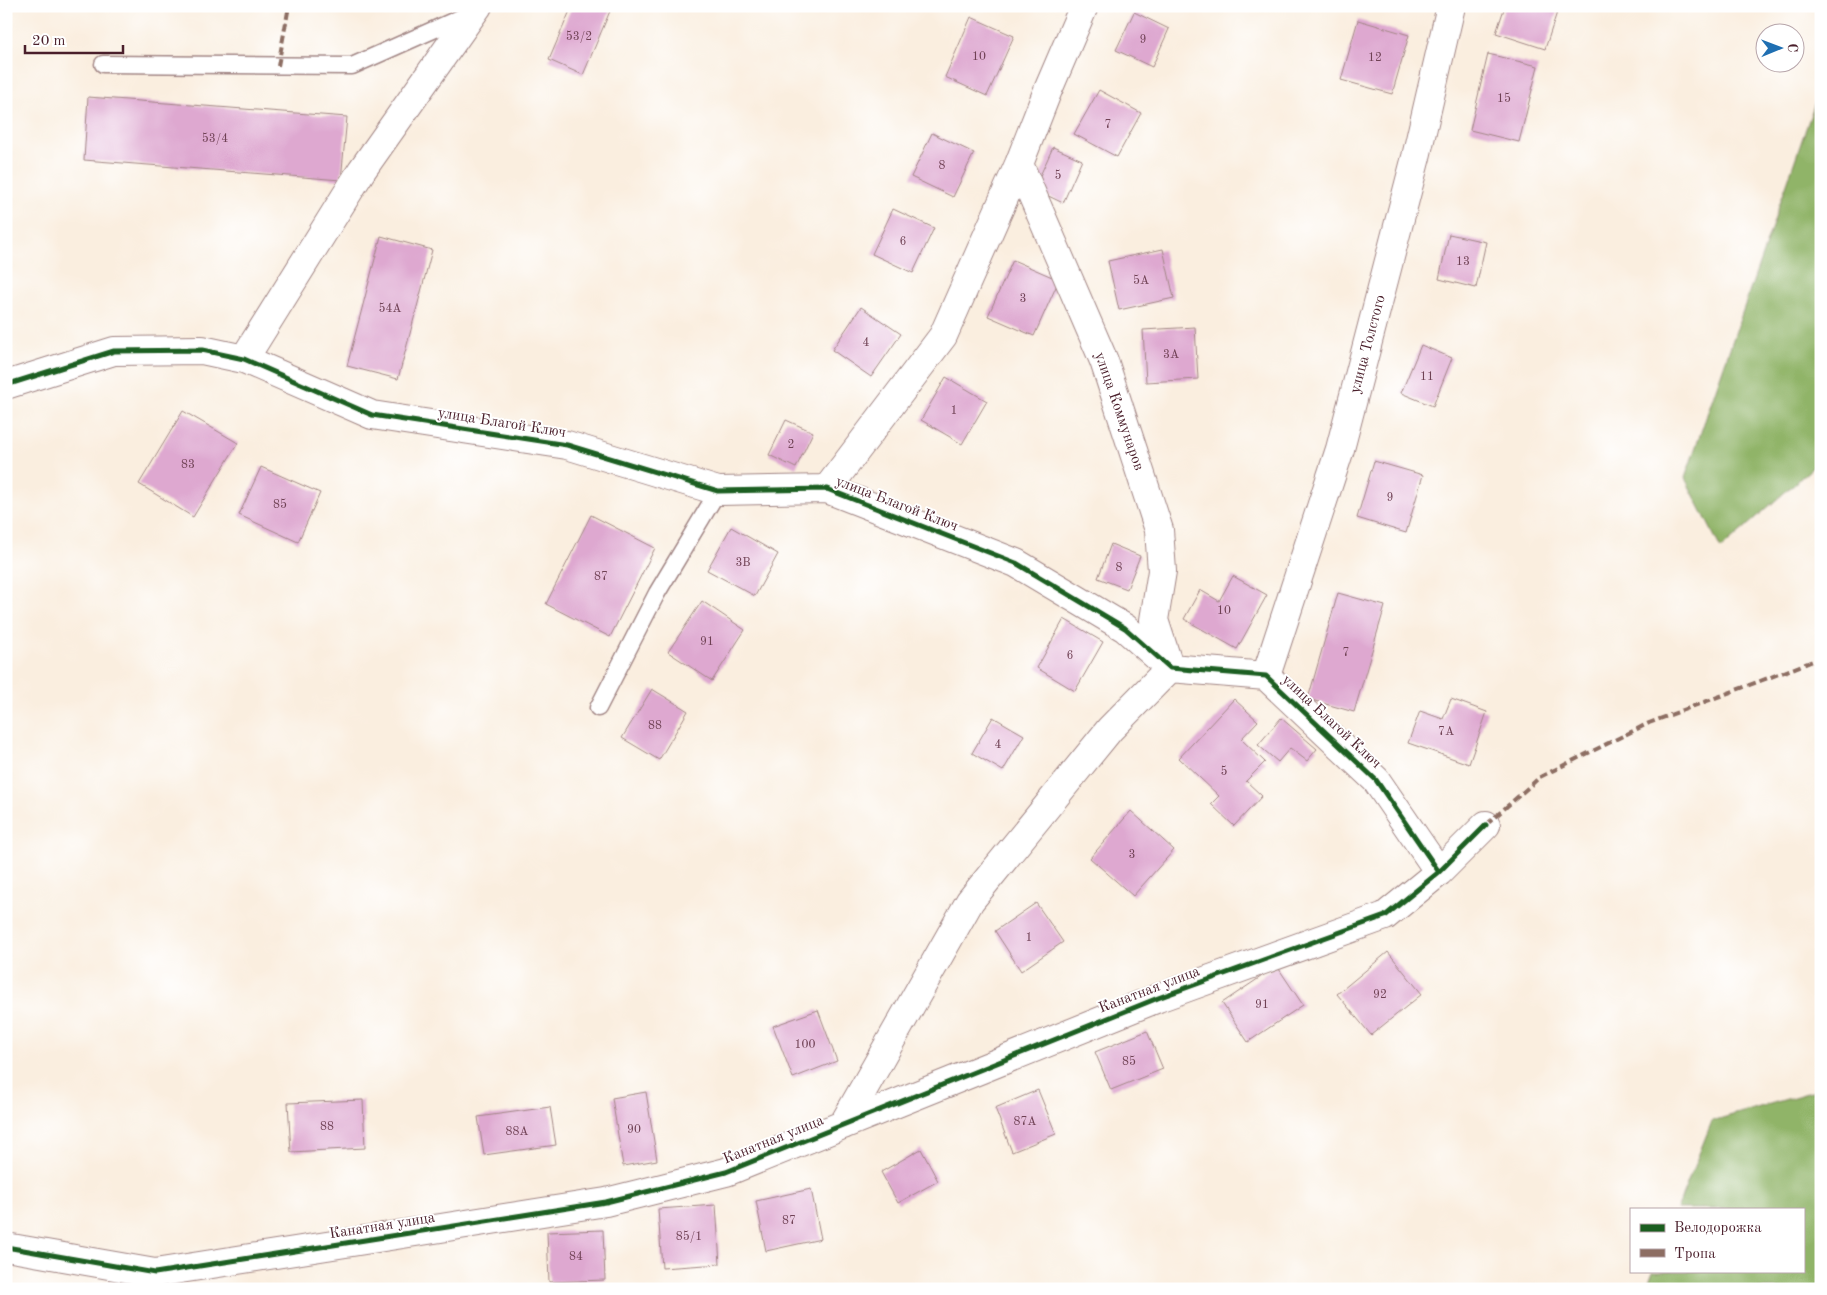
<svg xmlns="http://www.w3.org/2000/svg" width="1827" height="1295" viewBox="0 0 1827 1295" font-family="'Old Standard TT',serif">
<style>
.forest{fill:#90b468;stroke:#6d6a4a}
.building{fill:#dea8d0}
.lines{fill:none;stroke-linecap:round;stroke-linejoin:round}
.lane-casing{stroke:#a28685;stroke-width:19}
.street-casing{stroke:#a28685;stroke-width:30}
.lane{stroke:#fff;stroke-width:16}
.street{stroke:#fff;stroke-width:28}
.quiet{stroke:#8d6e63;stroke-width:4;stroke-dasharray:8 4;stroke-linecap:butt}
.cycleway-casing{stroke:#fff;stroke-width:8}
.cycleway{stroke:#1b5e20;stroke-width:5}
.labels{text-anchor:middle;stroke-width:4;stroke-linejoin:round;paint-order:stroke}
.number-label{font-size:12px;fill:#6f4154}
.street-label{font-size:15px;fill:#4a1f2b;stroke:#fff}
</style>
<rect width="100%" height="100%" fill="#fff"/>
<filter id="ink" filterUnits="userSpaceOnUse"><feTurbulence type="fractalNoise" baseFrequency=".02" numOctaves="2"/><feDisplacementMap in="SourceGraphic" scale="10" xChannelSelector="R" yChannelSelector="G"/><feConvolveMatrix kernelMatrix="1 2 1 2 8 2 1 2 1" color-interpolation-filters="sRGB"/></filter>
<filter id="wash" filterUnits="userSpaceOnUse"><feTurbulence type="fractalNoise" baseFrequency=".0096" numOctaves="4" result="noise"/><feDisplacementMap in="SourceGraphic" scale="20" xChannelSelector="R" yChannelSelector="G"/><feGaussianBlur stdDeviation="1.12" result="paint"/><feColorMatrix in="noise" values="0 0 0 0 0 0 0 0 0 0 0 0 0 0 0 0 0 1.4 0 .05"/><feComposite in="paint" operator="in"/></filter>
<g filter="url(#wash)">
<rect width="100%" height="100%" fill="#faeedf"/>
<!-- forest -->
<path class="forest" d="M1821 85V460L1721 549 1685 478Z
M1821 1089V1289H1646L1653 1271H1803V1209H1677L1712 1121Z"/>
<g id="blocks">
<!-- building -->
<path class="building" d="M572 6H598L610 11 583 75 549 60Z
M1505 6H1559L1545 49 1496 33Z
M1134 12 1169 29 1152 67 1116 50Z
M971 17 1014 36 987 96 945 77Z
M1358 20 1409 35 1392 94 1341 80Z
M1488 54 1538 66 1519 142 1470 130Z
M1099 90 1141 113 1117 157 1074 134Z
M88 97 347 117 341 180 84 160Z
M932 133 974 153 953 197 911 177Z
M1053 147 1082 160 1063 203 1034 189Z
M893 209 934 228 913 273 872 254Z
M1449 234 1486 242 1476 288 1439 279Z
M381 236 432 250 398 379 347 366Z
M1163 249 1174 298 1119 310 1108 261Z
M1013 260 1059 280 1034 336 988 316Z
M861 307 901 334 871 377 832 350Z
M1195 327 1198 379 1146 382 1143 330Z
M1421 345 1452 358 1433 406 1401 393Z
M946 377 987 401 962 444 921 420Z
M183 411 238 443 193 517 139 484Z
M786 420 813 432 796 468 769 455Z
M1374 461 1423 475 1406 533 1357 518Z
M261 467 320 493 298 542 239 515Z
M591 515 655 548 610 637 546 604Z
M731 527 778 554 755 596 707 570Z
M1111 544 1140 556 1127 589 1098 578Z
M1233 576 1267 595 1237 649 1184 619 1200 590 1219 601Z
M1338 593 1385 606 1354 712 1308 699Z
M702 601 745 630 712 681 668 652Z
M1064 619 1103 642 1075 691 1037 668Z
M652 689 688 711 659 760 622 738Z
M1234 699 1258 721 1241 739 1265 762 1246 781 1262 796 1234 826 1211 804 1219 796 1179 758Z
M1451 699 1487 712 1469 764 1408 743 1420 711 1443 719Z
M993 717 1024 735 1003 771 972 753Z
M1281 718 1317 749 1307 761 1290 748 1278 762 1258 745Z
M1131 811 1174 850 1133 896 1090 858Z
M1036 903 1063 942 1021 971 995 931Z
M1388 952 1422 994 1371 1035 1337 994Z
M1277 966 1303 1005 1248 1042 1222 1003Z
M818 1010 837 1061 793 1078 773 1026Z
M1147 1031 1163 1069 1111 1090 1095 1052Z
M1038 1090 1056 1134 1012 1152 995 1108Z
M646 1092 657 1160 623 1166 612 1098Z
M363 1100 365 1148 291 1152 288 1103Z
M550 1107 556 1145 484 1155 478 1117Z
M921 1149 938 1181 898 1203 881 1172Z
M811 1189 821 1239 766 1251 756 1201Z
M716 1205 720 1264 662 1268 658 1209Z
M603 1230 605 1280 549 1282 547 1232Z"/>
</g>
</g>
<g filter="url(#ink)">
<use href="#blocks" fill-opacity="0" stroke="#a28685" stroke-width="1"/>
<g class="lines">
<defs>
<path id="lane" d="M103 64 352 66 469 14
M598 708 657 593 718 491"/>
<path id="street" d="M1019 164 1104 361 1159 530 1162 571 1154 620 1169 666
M244 359 362 170 478 6
M6 385 114 351 202 350 244 359 372 415 567 445 718 491 827 489 1016 563 1125 628 1170 668 1266 676 1376 780 1439 872
M827 489 943 336 1019 164 1048 90 1084 6
M1266 676 1340 449 1416 157 1451 6
M843 1125 970 901 1110 729 1170 668
M6 1247 155 1273 606 1202 726 1172 1158 998 1385 916 1439 872 1486 825"/>
</defs>
<!-- lane casing -->
<use href="#lane" class="lane-casing"/>
<!-- street casing -->
<use href="#street" class="street-casing"/>
<!-- lane -->
<use href="#lane" class="lane"/>
<!-- street -->
<use href="#street" class="street"/>
<!-- quiet -->
<path class="quiet" d="M278 66 289 6
M1486 825 1540 777 1649 723 1821 658"/>
<defs>
<path id="cycleway" d="M6 385 114 351 202 350 244 359 372 415 567 445 718 491 827 489 1016 563 1125 628 1170 668 1266 676 1376 780 1439 872
M6 1247 155 1273 606 1202 726 1172 1158 998 1385 916 1439 872 1486 825"/>
</defs>
<!-- cycleway casing -->
<use href="#cycleway" class="cycleway-casing"/>
<!-- cycleway -->
<use href="#cycleway" class="cycleway"/>
</g>
</g>
<g class="labels">
<!-- number labels -->
<g class="number-label">
<text x="579" y="40">53/2</text>
<text x="1143" y="43">9</text>
<text x="979" y="60">10</text>
<text x="1375" y="61">12</text>
<text x="1504" y="102">15</text>
<text x="1108" y="128">7</text>
<text x="215" y="142">53/4</text>
<text x="942" y="169">8</text>
<text x="1058" y="179">5</text>
<text x="903" y="245">6</text>
<text x="1463" y="265">13</text>
<text x="1141" y="284">5А</text>
<text x="1023" y="302">3</text>
<text x="390" y="312">54А</text>
<text x="866" y="346">4</text>
<text x="1171" y="358">3А</text>
<text x="1427" y="380">11</text>
<text x="954" y="414">1</text>
<text x="791" y="448">2</text>
<text x="188" y="468">83</text>
<text x="1390" y="501">9</text>
<text x="280" y="508">85</text>
<text x="743" y="566">3В</text>
<text x="1119" y="571">8</text>
<text x="601" y="580">87</text>
<text x="1224" y="614">10</text>
<text x="707" y="645">91</text>
<text x="1346" y="656">7</text>
<text x="1070" y="659">6</text>
<text x="655" y="729">88</text>
<text x="1446" y="735">7А</text>
<text x="998" y="748">4</text>
<text x="1224" y="775">5</text>
<text x="1132" y="858">3</text>
<text x="1029" y="941">1</text>
<text x="1380" y="998">92</text>
<text x="1262" y="1008">91</text>
<text x="805" y="1048">100</text>
<text x="1129" y="1065">85</text>
<text x="1025" y="1125">87А</text>
<text x="327" y="1130">88</text>
<text x="634" y="1133">90</text>
<text x="517" y="1135">88А</text>
<text x="789" y="1224">87</text>
<text x="689" y="1240">85/1</text>
<text x="576" y="1260">84</text>
</g>
<!-- street labels -->
<g class="street-label">
<text transform="translate(1367 344) rotate(-75)" y="5">улица Толстого</text>
<text transform="translate(1120 411) rotate(71)" y="5">улица Коммунаров</text>
<text transform="translate(502 422) rotate(9)" y="5">улица Благой Ключ</text>
<text transform="translate(897 503) rotate(21)" y="5">улица Благой Ключ</text>
<text transform="translate(1332 721) rotate(43)" y="5">улица Благой Ключ</text>
<text transform="translate(1149 989) rotate(-21)" y="5">Канатная улица</text>
<text transform="translate(773 1139) rotate(-22)" y="5">Канатная улица</text>
<text transform="translate(382 1225) rotate(-9)" y="5">Канатная улица</text>
</g>
</g>
<!-- margin -->
<rect width="1827" height="1295" fill="none" stroke="#fff" stroke-width="25"/>
<!-- legend -->
<rect x="1630" y="1208" width="175" height="65" fill="#ffffff" stroke="#b7a5aa"/>
<rect x="1640" y="1224" width="25" height="8" fill="#1b5e20" stroke="#b7a5aa"/>
<text x="1674" y="1232" font-size="15" fill="#4a1f2b">Велодорожка</text>
<rect x="1640" y="1249" width="25" height="8" fill="#8d6e63" stroke="#b7a5aa"/>
<text x="1674" y="1258" font-size="15" fill="#4a1f2b">Тропа</text>
<!-- north arrow -->
<g transform="translate(1780 48) rotate(89)"><circle r="24" fill="#ffffff" stroke="#b7a5aa"/>
<path d="M0-4L9 19L0 12L-9 19Z" fill="#1f6fb2"/>
<text y="-8" font-size="14" font-weight="bold" text-anchor="middle" fill="#4a1f2b">С</text>
</g>
<!-- scale -->
<path d="M25 45v8h98v-8" fill="none" stroke="#4a1f2b" stroke-width="2.5"/>
<text x="32" y="45" font-size="15" fill="#4a1f2b" stroke="#ffffff" stroke-width="4" paint-order="stroke">20 m</text>
</svg>
